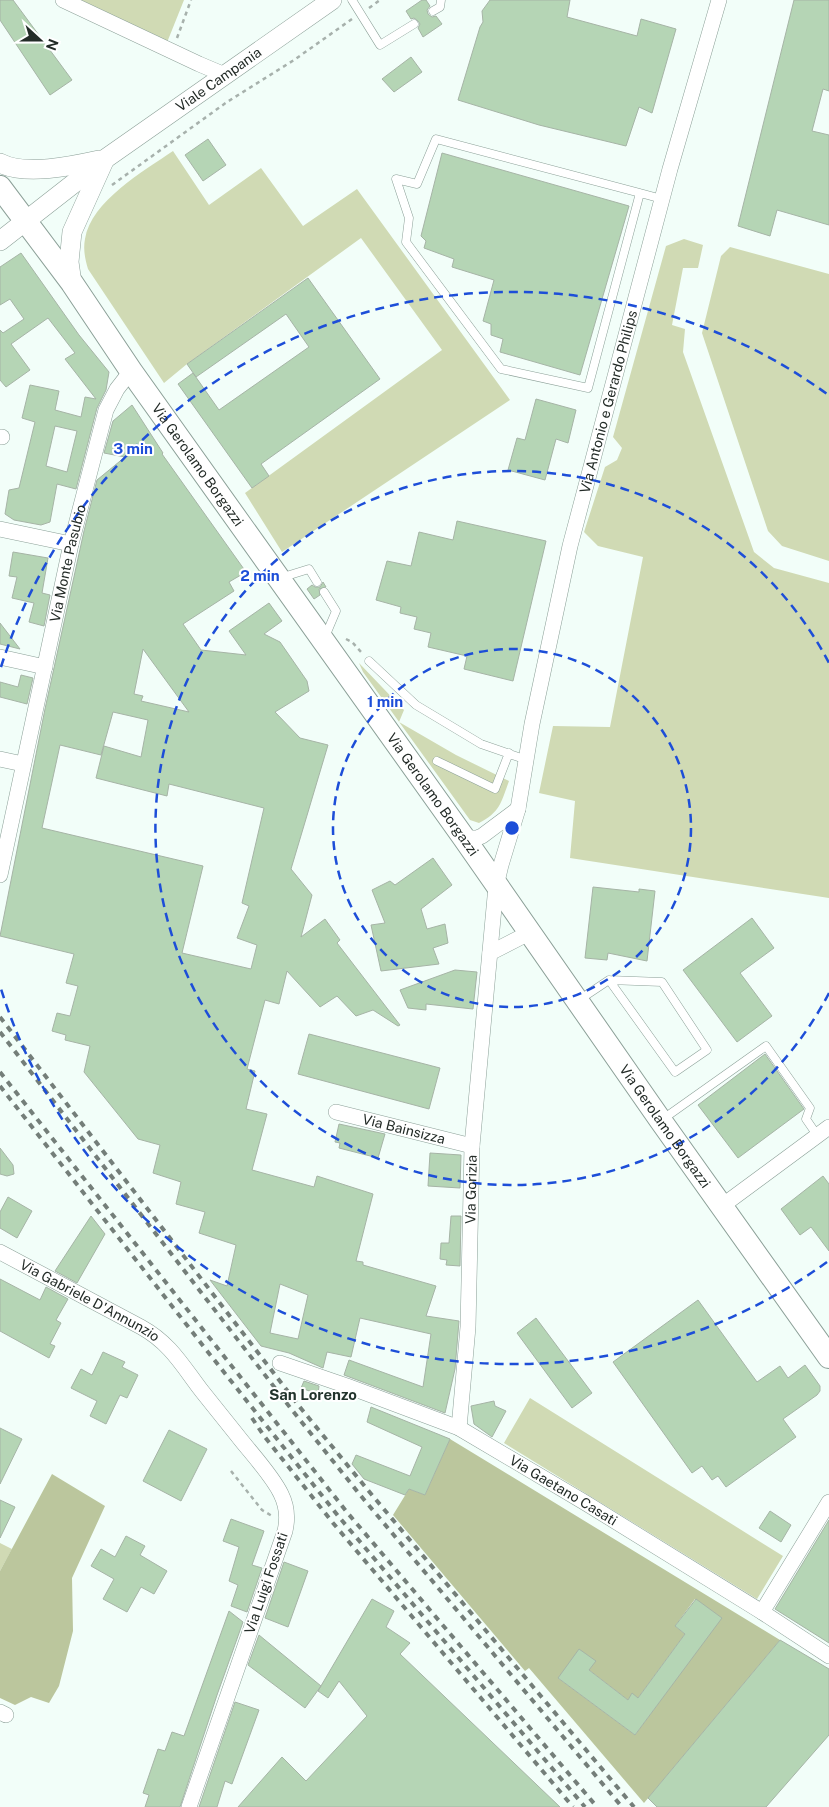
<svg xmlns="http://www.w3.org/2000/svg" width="829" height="1807" viewBox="0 0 829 1807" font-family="'Public Sans',sans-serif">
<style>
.green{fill:#d0dab4}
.forest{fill:#bbc69d;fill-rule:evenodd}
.building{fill:#b5d5b5;stroke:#a6b4a6;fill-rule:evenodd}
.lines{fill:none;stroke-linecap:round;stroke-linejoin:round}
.service-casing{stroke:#8ca098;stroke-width:9}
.minor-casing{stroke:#8ca098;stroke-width:16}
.tertiary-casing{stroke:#8ca098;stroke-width:20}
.secondary-casing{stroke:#8ca098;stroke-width:24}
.path{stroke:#a7b1ac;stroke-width:2.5;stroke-dasharray:4 4;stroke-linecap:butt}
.service{stroke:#fff;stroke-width:8}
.minor{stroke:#fff;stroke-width:15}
.tertiary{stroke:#fff;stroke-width:19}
.secondary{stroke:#fff;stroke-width:22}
.rail{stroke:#747e79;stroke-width:4;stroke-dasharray:6 6;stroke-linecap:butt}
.ring{fill:none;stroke:#1d4ed8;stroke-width:2.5;stroke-dasharray:9 6}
.labels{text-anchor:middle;stroke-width:4;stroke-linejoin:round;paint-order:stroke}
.street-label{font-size:14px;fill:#232b27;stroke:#fff}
.neighbourhood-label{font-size:15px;font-weight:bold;fill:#22332c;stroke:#fff}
.centre{fill:#1d4ed8;stroke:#fff;stroke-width:2.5}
.ring-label{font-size:15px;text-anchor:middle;font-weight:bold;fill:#1d4ed8;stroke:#fff;stroke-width:4;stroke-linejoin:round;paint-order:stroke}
</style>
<rect width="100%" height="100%" fill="#f2fef9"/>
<!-- green -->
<path class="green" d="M74 0H184L166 45Z
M173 151 209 205 261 168 303 226 357 189 510 400 282 552 245 493 442 350 361 238 187 364 164 383 88 269C85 259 83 249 85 239 91 201 144 171 173 151Z
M684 239 703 245 698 268H683L672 325 685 329 683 352 754 552 774 568 829 583V898L570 858 575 801 539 793 553 726 610 727 643 557 598 546 584 532 605 467 617 460 622 448 613 437 666 246Z
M730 247 829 274V561L782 546 768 531 702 333 721 256Z
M359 663 404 710 399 722 456 755 509 781C501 803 500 812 479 823L470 820 363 672Z
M530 1398 783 1556 757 1599 504 1443Z
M0 1543 12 1549 0 1571Z"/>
<!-- forest -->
<path class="forest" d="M450 1439 780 1640 644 1803 529 1668 525 1671 393 1515 409 1489 425 1495ZM695 1599 721 1618 635 1735 558 1678 589 1670 628 1700 632 1694 638 1698 685 1634 675 1626Z
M52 1474 105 1506 72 1578 73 1631 59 1686 49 1703 31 1697 15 1705 0 1698V1571Z"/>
<!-- building -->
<path class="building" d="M0 0H13L72 80 50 95 0 20Z
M422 0H426L430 6 427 10 428 14 432 17 436 16 442 24 423 37 418 28 420 24 418 21 414 18 411 19 406 11Z
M490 0H570L567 17 637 36 641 19 676 29 652 113 639 107 626 146 539 125 458 100 480 27 483 22 482 11Z
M794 0H829V91L823 89 812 131 829 135V225L777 210 770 236 738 226Z
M411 57 422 72 394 92 382 79Z
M208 139 226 165 203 181 185 155Z
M442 153 629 206 580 375 500 352 503 339 491 335V324L483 321 494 280 452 267 454 259 424 248 426 241 421 236Z
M21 253 79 335 109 372 106 390 97 408 76 489 57 484 50 522 41 525 14 520 5 514 9 490 19 488 35 422 22 418 30 385 59 391 55 410 81 417 85 397 96 399 65 359 75 353 48 318 11 344 30 370 6 387 0 380V330L3 333 24 319 10 299 0 305V267ZM55 426 77 431 67 472 46 466Z
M308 278 380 379 261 464 269 476 252 488 178 384 193 373 219 410 309 347 286 314 196 377 187 364Z
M536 399 576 410 568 443 556 439 545 480 508 470 517 438 525 440Z
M132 405 163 453 162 454 246 572 229 582 234 591 183 624 201 650 246 655 229 631 269 603 282 621 264 634 280 642 307 681 309 691 275 712 300 738 328 745 291 869 312 895 301 937 325 919 340 940 337 943 400 1025 398 1026 373 1010 356 1016 337 996 320 1007 287 971 279 1004 265 1000 247 1069 255 1071 246 1109 267 1114 252 1170 314 1187 317 1176 373 1194 356 1261 363 1262V1265L436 1286 426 1316 459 1321 455 1369 445 1413 344 1375 349 1360 423 1387 431 1334 360 1318 351 1357 327 1352 323 1368 289 1353 261 1346 210 1280 227 1286 236 1245 199 1233 205 1212 176 1204 181 1182 153 1173 160 1145 138 1139 84 1072 90 1046 65 1040 66 1035 52 1031 57 1013 70 1016 78 986 66 983 74 954 0 936 45 709 84 531 97 480 125 457 104 453 113 421ZM143 649 189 712 141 701 143 696 134 694ZM113 712 148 720 141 757 104 746 96 778 167 796 169 784 264 808 242 903 249 906 237 938 257 945 251 969 182 953 203 866 42 828 60 745 101 755ZM280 1284 308 1295 298 1339 270 1333Z
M457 521 546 541 513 681 464 669 467 656 428 647 431 633 414 629 417 617 400 613 401 607 376 600 387 561 411 566 419 532 453 540Z
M13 552 48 558 42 593 50 595 44 626 29 622 34 603 12 598 17 577 9 576Z
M323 582 326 587 319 589 320 595 314 599 307 589 312 585 315 587H320Z
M0 623 20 649 0 644Z
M21 675 33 678 27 704 0 697V682L18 687Z
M433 858 452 885 421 909 427 929 445 924 448 943 433 948 439 964 381 971 371 925 385 923 372 890 390 881 395 885Z
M593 887 639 892V889L655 891 647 961 608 953 607 960 585 958Z
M752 918 774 948 740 973 772 1016 737 1042 683 970Z
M455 970 477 972 473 1009 426 1004V1010L408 1008 400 990Z
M309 1034 440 1068 429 1109 298 1074Z
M765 1054 804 1109 738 1158 698 1105Z
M339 1124 385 1134 378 1158 339 1148 340 1143 335 1142Z
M0 1148 13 1165 14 1174 7 1176 0 1174Z
M430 1153 461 1155 460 1188 428 1186Z
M823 1176 829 1184V1251L811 1227 800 1235 781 1209Z
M8 1197 32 1211 17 1238 0 1228V1212Z
M91 1216 105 1234 77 1283 55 1271Z
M451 1216H461L460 1266 446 1265 447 1260 440 1259 441 1243H449Z
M0 1279 40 1300 46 1287 68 1299 56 1320 61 1323 50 1344 55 1346 49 1358 0 1331Z
M698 1300 757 1382 780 1366 788 1378 805 1365 820 1386V1391L817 1395 783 1419 796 1437 726 1487 718 1476 712 1480 702 1466 692 1473 613 1362Z
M536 1318 592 1393 572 1408 517 1333Z
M103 1352 125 1362 122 1367 138 1375 127 1398 120 1395 106 1424 90 1416 97 1401 71 1388 81 1369 92 1375Z
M304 1381 319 1386 318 1394 301 1388Z
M494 1401 495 1406 506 1411 492 1437 474 1424 471 1406Z
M371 1407 450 1439 425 1495 409 1489 405 1495 364 1479 352 1464 356 1455 410 1476 422 1447 367 1422Z
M0 1428 22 1439 0 1484Z
M169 1430 207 1449 181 1501 143 1481Z
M0 1500 15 1507 0 1538Z
M770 1511 791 1525 781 1542 759 1528Z
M231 1519 264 1531 252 1565 262 1568 247 1612 231 1606 238 1585 229 1581 239 1547 223 1541Z
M829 1520V1643L775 1609Z
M126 1536 145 1546 140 1555 167 1571 154 1594 141 1587 127 1612 103 1599 114 1579 91 1566 101 1549 115 1557Z
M284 1562 308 1571 288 1627 265 1618Z
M372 1599 394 1611 386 1627 410 1643 400 1654 560 1807H238L282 1757 306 1781 367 1716 339 1681 328 1698 318 1691Z
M696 1599 722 1618 635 1735 558 1678 579 1649 596 1661 589 1670 628 1700 632 1693 638 1698 685 1634 675 1626Z
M229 1611 243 1622 217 1695 180 1807H145L149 1795 143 1793 158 1749 165 1751 172 1732 184 1736Z
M259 1635 321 1686 305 1708 248 1665Z
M780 1640 829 1669V1735L766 1807H657L648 1798Z
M235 1702 259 1710 232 1784 225 1781 217 1807H199Z"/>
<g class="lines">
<defs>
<path id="service" d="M352 0 380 45 414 24
M433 11 440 7 441 0
M640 193 588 388 501 369 406 242 409 218 396 179 417 184 436 139 640 193 662 199
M280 578 309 569 317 582
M324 592 336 611 325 637
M369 661 416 705 481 744 527 760
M437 761 495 789 509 753
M579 1000 609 980 662 982 707 1050 675 1072 609 980
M663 1119 766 1046 810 1108 806 1119 817 1135"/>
<g id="minor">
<path d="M63 0 199 64 225 75"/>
<path d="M0 437H2"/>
<path d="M0 529 71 544"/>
<path d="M0 657 45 667"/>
<path d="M0 759 23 764"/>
<path d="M464 838H477L482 836 518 809"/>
<path id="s1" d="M0 875 71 544 106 410 117 389 131 371"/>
<path d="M490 953 529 933"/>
<path id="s2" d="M336 1112 472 1146"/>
<path d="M722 1206 829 1127"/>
<path id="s3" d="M0 1252 141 1327C170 1343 182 1365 201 1390 213 1405 225 1420 237 1435 250 1452 272 1475 281 1494 287 1506 288 1518 285 1531L189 1807"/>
<path id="s4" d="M280 1363 347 1386 459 1428 584 1502 762 1612 829 1656"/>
<path id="s5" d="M459 1428 468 1327 472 1146 496 886 501 865 518 809 532 724 570 546 670 169 719 0"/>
<path d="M762 1612 829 1502"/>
<path d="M0 1712 6 1715"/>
</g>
<g id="tertiary">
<path d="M0 163C25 176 72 166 99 160"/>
<path id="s6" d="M0 241 105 159 332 0"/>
<path d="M72 283 69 262 72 232 104 161"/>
</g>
<g id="secondary">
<path id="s7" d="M0 187 72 283 131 371 464 838 661 1121 829 1357"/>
</g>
</defs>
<!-- service casing -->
<use href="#service" class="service-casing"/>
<!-- minor casing -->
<use href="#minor" class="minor-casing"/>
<!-- tertiary casing -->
<use href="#tertiary" class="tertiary-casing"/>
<!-- secondary casing -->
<use href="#secondary" class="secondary-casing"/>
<!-- path -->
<path class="path" d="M369 8 380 0
M177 38 191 0
M112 185 227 102 294 60 352 19
M346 639 352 642 362 653
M231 1471 262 1510 272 1516"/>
<!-- service -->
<use href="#service" class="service"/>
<!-- minor -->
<use href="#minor" class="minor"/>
<!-- tertiary -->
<use href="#tertiary" class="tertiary"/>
<!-- secondary -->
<use href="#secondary" class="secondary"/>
<!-- rail -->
<path class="rail" d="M0 1017 299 1406 367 1489 634 1807
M0 1032 292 1410 361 1496 622 1807
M0 1072 346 1511 597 1807
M0 1086 204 1347 339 1517 585 1807
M252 1418 264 1436 333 1523 573 1807"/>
</g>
<!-- distance rings -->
<g class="ring">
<circle cx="512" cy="828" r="179"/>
<path d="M829 993A357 357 0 1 1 829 663"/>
<path d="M827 1262A536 536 0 0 1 1 989M1 667A536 536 0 0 1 827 394"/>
</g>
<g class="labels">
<!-- street labels -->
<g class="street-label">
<text dy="5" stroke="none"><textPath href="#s6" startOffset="272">Viale Campania</textPath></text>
<text dy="5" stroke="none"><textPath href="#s5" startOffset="1041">Via Antonio e Gerardo Philips</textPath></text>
<text dy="5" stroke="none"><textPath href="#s7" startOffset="341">Via Gerolamo Borgazzi</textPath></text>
<text dy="5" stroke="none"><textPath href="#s1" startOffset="319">Via Monte Pasubio</textPath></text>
<text dy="5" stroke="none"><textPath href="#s7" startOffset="746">Via Gerolamo Borgazzi</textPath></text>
<text dy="5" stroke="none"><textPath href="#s7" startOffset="1151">Via Gerolamo Borgazzi</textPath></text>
<text dy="5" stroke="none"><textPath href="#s2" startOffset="70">Via Bainsizza</textPath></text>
<text dy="5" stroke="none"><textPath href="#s5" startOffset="239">Via Gorizia</textPath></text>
<text dy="5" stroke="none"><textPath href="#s3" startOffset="102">Via Gabriele D'Annunzio</textPath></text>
<text dy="5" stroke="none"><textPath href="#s4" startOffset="312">Via Gaetano Casati</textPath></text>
<text transform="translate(266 1583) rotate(-71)" y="5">Via Luigi Fossati</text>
</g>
<!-- neighbourhood labels -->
<g class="neighbourhood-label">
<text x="313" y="1400">San Lorenzo</text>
</g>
</g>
<circle cx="512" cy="828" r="8" class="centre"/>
<g class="ring-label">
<text x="133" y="454">3 min</text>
<text x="260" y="581">2 min</text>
<text x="385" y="707">1 min</text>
</g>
<!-- north arrow -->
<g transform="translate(40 40) rotate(111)" stroke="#ffffff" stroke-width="4" paint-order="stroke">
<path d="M0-4L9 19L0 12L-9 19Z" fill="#232b27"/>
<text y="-8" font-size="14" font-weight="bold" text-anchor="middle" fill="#232b27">N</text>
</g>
</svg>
